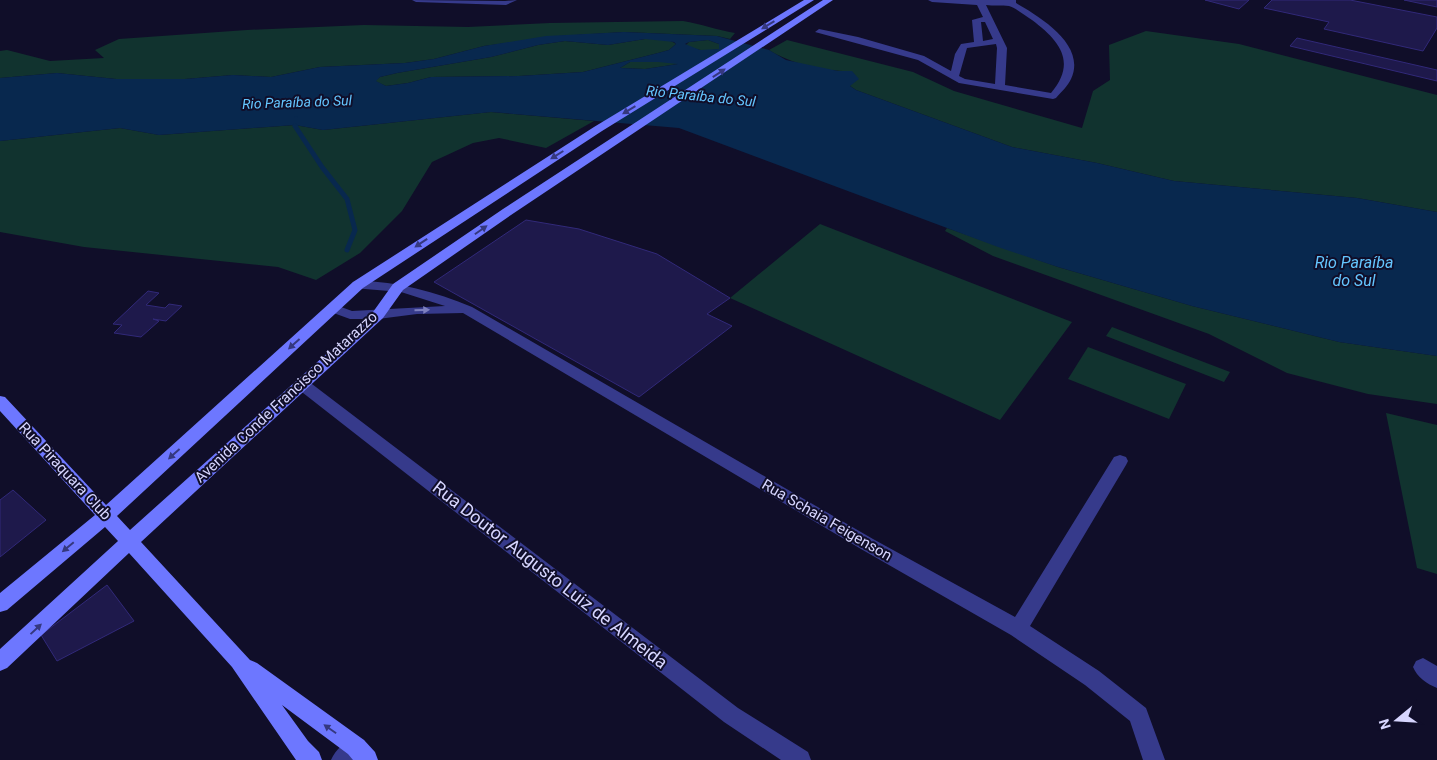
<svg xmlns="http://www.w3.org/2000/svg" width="1437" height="760" viewBox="0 0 1437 760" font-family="Roboto,sans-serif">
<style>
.green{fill:#11332f}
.water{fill:#08284e;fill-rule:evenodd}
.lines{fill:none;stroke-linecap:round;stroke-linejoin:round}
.stream-far1{stroke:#08284e;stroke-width:4}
.stream{stroke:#08284e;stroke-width:5}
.building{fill:#1e194b;stroke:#312979}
.street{fill:#363a8b;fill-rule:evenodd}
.secondary{fill:#6d77ff;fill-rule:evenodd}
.oneway{fill:#35387f}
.oneway2{fill:#7e80bf}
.labels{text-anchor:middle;stroke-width:4;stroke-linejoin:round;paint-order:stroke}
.far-water-label{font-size:14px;font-style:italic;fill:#64c6ff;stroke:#100e29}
.street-label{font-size:15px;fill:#d7d6ff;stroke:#100e29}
.water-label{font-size:16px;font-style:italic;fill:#64c6ff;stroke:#100e29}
.near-street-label{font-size:18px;fill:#d7d6ff;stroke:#100e29}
</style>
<rect width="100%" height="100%" fill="#100e29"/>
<!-- green -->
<path class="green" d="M683 21C701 24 717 30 735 33L730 39 717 36 624 32 559 36 484 46 434 59 405 63 320 67 271 77 233 75 185 79H116L57 73 0 78V51L7 50 50 61 104 58 95 50 119 39 247 30 364 25 468 27 550 23Z
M1146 31 1239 44 1437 95V212L1357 198 1174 181 1097 163 1012 147 856 90 850 86 852 71C826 72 791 64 769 50L787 40 913 72 954 91 1082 128 1093 91 1110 80 1109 45Z
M645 39C655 39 668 38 676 44L669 50 658 53 583 72 519 76 431 77 408 83 386 86 375 81 380 77 397 73 491 57 538 45 565 41 608 45Z
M708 40 719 44V49L704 51 685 46 689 42Z
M649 61 675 62 678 64 645 69 620 68 630 62Z
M491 112 594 121 546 148 499 138 473 143 432 162 402 211 360 253 316 280 278 267 84 247 0 232V141L120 128 159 135 295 125 323 130Z
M820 224 1072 322 1000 420 730 298Z
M947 228 1058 267 1192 306 1339 342 1437 356V404L1368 394 1287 373 1209 334 993 256 945 231Z
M1112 327 1230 372 1224 382 1106 336Z
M1088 347 1186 384 1169 419 1068 379Z
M1386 413 1437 425V574L1417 568Z"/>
<!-- water -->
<path class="water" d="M624 32 717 36 769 50 786 60 838 71H852L859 79 850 86 856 90 1012 147 1097 163 1174 181 1357 198 1437 212V356L1339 342 1192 306 1058 267 998 247 679 128 491 112 323 130 295 125 159 135 120 128 0 141V78L57 73 116 79H185L233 75 271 77 320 67 405 63 434 59 484 46 546 36ZM645 39 674 42 676 44 669 50 658 53 583 72 519 76 431 77 408 83 386 86 376 81 380 77 397 73 491 57 538 45 565 41 608 45ZM708 40 719 44V49L700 50 685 44 689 42ZM630 62H658L678 64 645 69 620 68Z"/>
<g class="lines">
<!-- stream-far1 -->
<path class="stream-far1" d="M296 118V127"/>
<!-- stream -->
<path class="stream" d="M295 126 322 167 347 199 355 230 347 250"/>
</g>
<!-- building -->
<path class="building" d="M1205 0H1249L1239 9Z
M1272 0H1350L1437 17V28L1423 51 1324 29 1329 22 1264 8Z
M1404 0H1437V7Z
M1297 38 1437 70V81L1290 46Z
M526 220 579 229 657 254 730 298 707 314 732 326 639 397 434 282Z
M148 291 159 293 146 305 165 308 169 304 182 306 166 321 153 319 159 321 141 337 114 333 122 325 113 324Z
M13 490 46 520 0 557V500Z
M107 585 134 621 57 661 41 635Z"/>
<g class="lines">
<!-- street -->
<path class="street" d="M412 0 505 1 517 0 506 5 416 2Z
M928 0H1016V3C1040 17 1087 45 1071 79 1068 86 1061 92 1056 98L1053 99 959 83 918 60 815 32 819 29 858 37 924 56 951 71 955 54 961 44 974 42 972 20 983 17 977 5 932 2ZM986 5C993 6 1002 5 1009 6 1016 8 1025 16 1032 20 1060 41 1077 62 1051 93L1005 85 1007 48ZM981 22H985L993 39 983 41ZM996 44 997 48 995 84 965 79 959 76 967 48Z
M358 281C398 281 435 292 472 307L873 539 1015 617 1114 457 1120 455 1126 457 1128 461 1126 465 1030 626 1099 671 1146 708 1165 760H1143L1130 721 1085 685 1011 635 861 549 463 313 417 314 378 319H350L328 311 326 308 328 305 333 304 352 311 445 306 401 292 353 288 351 285 353 282Z
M303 380 308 381 738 708 808 752 811 760H781L724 722 298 389 295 385 298 381Z
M1423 658 1437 666V688C1427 684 1417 677 1413 667L1416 661Z
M356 737 364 740 367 747 364 754 358 760H331C336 749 345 741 356 737Z"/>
<!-- secondary -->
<path class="secondary" d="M804 0H814L602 131 363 288 117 516 130 530 373 312 393 284 503 209 823 0H833L511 215 403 290 383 318 141 542 250 660 257 663 364 740 375 752 378 760H353L348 754 282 705 308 741 319 752 322 760H296L232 667 129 553 7 668 0 671V649L118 541 105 527 7 610 0 612V593L95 515 0 411V396L5 397 106 505 353 282 594 127Z"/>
</g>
<!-- one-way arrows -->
<defs><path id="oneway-solid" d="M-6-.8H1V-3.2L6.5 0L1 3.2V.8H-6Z" transform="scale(1.25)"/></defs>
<g class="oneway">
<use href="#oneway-solid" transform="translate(768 25) rotate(149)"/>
<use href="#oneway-solid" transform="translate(719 73) rotate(-33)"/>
<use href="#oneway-solid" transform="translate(629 110) rotate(149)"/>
<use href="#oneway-solid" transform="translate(557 155) rotate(148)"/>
<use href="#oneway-solid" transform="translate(481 230) rotate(-35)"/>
<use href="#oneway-solid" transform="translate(421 243) rotate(146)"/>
<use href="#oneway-solid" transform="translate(294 344) rotate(138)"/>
<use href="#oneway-solid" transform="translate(174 454) rotate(138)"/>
<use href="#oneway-solid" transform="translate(68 547) rotate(140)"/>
<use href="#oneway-solid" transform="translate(36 629) rotate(-43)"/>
<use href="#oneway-solid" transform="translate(330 729) rotate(-145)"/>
</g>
<use class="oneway2" href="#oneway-solid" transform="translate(422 310) rotate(-1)"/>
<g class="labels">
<!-- far-water labels -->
<g class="far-water-label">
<text transform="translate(701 96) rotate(6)" y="5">Rio Paraíba do Sul</text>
<text transform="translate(297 102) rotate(-2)" y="5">Rio Paraíba do Sul</text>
</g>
<!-- street labels -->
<g class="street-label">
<text transform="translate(286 397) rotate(-43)" y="5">Avenida Conde Francisco Matarazzo</text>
<text transform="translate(65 471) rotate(47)" y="5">Rua Piraquara Club</text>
<text transform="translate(827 520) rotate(30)" y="5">Rua Schaia Feigenson</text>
</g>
<!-- water labels -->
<g class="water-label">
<text x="1354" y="268">Rio Paraíba<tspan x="1354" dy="18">do Sul</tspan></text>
</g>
<!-- near-street labels -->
<g class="near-street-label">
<text transform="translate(550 575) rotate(38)" y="6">Rua Doutor Augusto Luiz de Almeida</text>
</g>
</g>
<!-- north arrow -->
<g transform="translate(1397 720) rotate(252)" stroke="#100e29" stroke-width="4" paint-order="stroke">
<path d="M0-4L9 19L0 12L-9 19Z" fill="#d7d6ff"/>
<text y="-8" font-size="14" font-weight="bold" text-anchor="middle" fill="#d7d6ff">N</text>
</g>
</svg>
